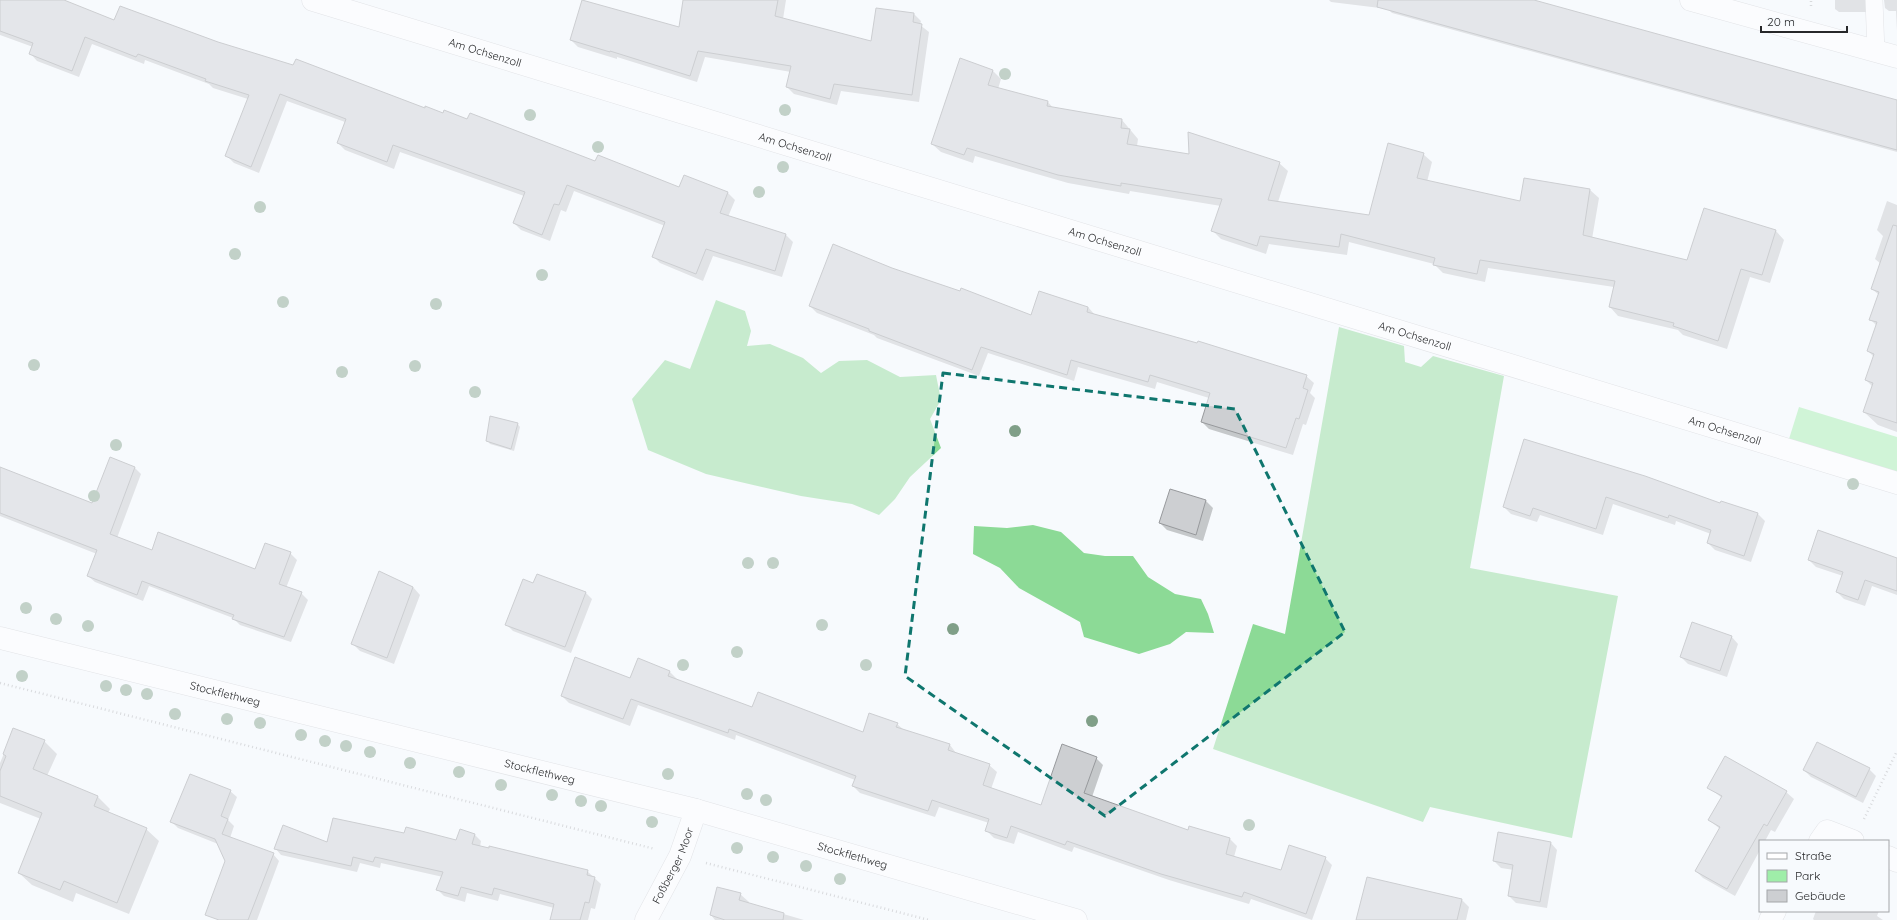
<svg xmlns="http://www.w3.org/2000/svg" width="1897" height="920" viewBox="0 0 1897 920" font-family="Quicksand,sans-serif">
<style>
.green{fill:#9feea9}
.forest{fill:#8cda96}
.shadow{fill:#0003}
.building{fill:#cdcfd2;stroke:#97999c}
.lines{fill:none;stroke-linecap:round;stroke-linejoin:round}
.lane-casing{stroke:#c8cacd;stroke-width:18}
.street-casing{stroke:#c8cacd;stroke-width:23}
.path{stroke:#b2b5b7;stroke-width:2.5;stroke-dasharray:1 3;stroke-linecap:butt}
.lane{stroke:#fff;stroke-width:17}
.street{stroke:#fff;stroke-width:22}
.tree{fill:#809f88}
.marked{fill:none;stroke:#0f766e;stroke-width:3;stroke-dasharray:8 5;stroke-linejoin:round}
.labels{text-anchor:middle;stroke-width:4;stroke-linejoin:round;paint-order:stroke}
.street-label{font-size:11px;fill:#27282a;stroke:#f7fafd}
</style>
<rect width="100%" height="100%" fill="#f7fafd"/>
<!-- green -->
<path class="green" d="M1799 407 1897 437V473L1789 439Z"/>
<!-- forest -->
<path class="forest" d="M716 300 745 311 751 331 747 346 770 344 803 358 821 373 839 361 867 360 900 377 936 375 941 400 930 419 941 448 910 477 895 499 879 515 852 504 801 496 706 474 648 450 632 399 665 360 690 369Z
M1339 327 1404 346 1405 362 1421 367 1433 356 1504 376 1470 568 1618 596 1572 838 1430 807 1423 822 1213 749 1253 624 1285 634Z
M1033 525 1061 532 1084 553 1105 556H1133L1148 577 1175 594 1201 599 1208 614 1214 633 1186 632 1170 644 1139 654 1084 637 1080 622 1019 588 1000 568 973 554 974 526 1007 528Z"/>
<!-- shadow -->
<path class="shadow" d="M0 0H61L115 21 218 43 680 188 684 176 728 193 735 200 728 217 786 235 793 242 782 277 713 256 703 281 660 263 653 256 665 226 574 191 566 212 561 210 550 241 521 230 514 223 524 196 400 152 394 169 345 150 338 143 345 122 287 101 259 173 234 163 227 156 248 99 213 88 209 84 145 60 144 64 92 44 79 77 37 61 30 53 33 47 0 35Z
M684 0H786L783 19 872 43 914 14 921 21 920 25 929 32 919 102 841 91 837 105 794 94 787 87 791 72 705 57 697 82 617 57V59L578 47 571 40 680 28Z
M1329 0H1527L1897 101V152L1392 13 1388 9 1331 2Z
M1835 0H1868L1867 12H1839L1835 9Z
M1884 0H1897V31L1896 11H1889L1885 8Z
M961 60 993 71 1001 79 998 89 1048 102 1054 109 1122 120 1138 139 1137 146 1190 155 1279 163 1288 171 1278 202 1370 216 1423 154 1432 162 1427 182 1521 202 1524 180 1590 190 1599 198 1592 239 1688 261 1705 209 1776 231 1784 240 1770 283 1750 277 1727 349 1683 335 1678 330 1618 316 1610 307 1614 287 1488 268 1485 282 1443 273 1434 264 1349 242 1347 255 1269 244 1266 254 1221 239 1213 231 1221 206 1130 191 1129 194 1068 183 975 156 973 163 941 152 932 144Z
M1887 201 1897 205V432L1878 425 1864 412 1873 387 1866 380 1874 357 1868 351 1877 326 1870 319 1879 295 1872 289 1881 264 1875 259 1883 236 1877 230Z
M892 269 1032 316 1088 307 1095 315 1306 376 1314 383 1310 393 1315 398 1306 425 1303 424 1293 455 1209 429 1202 422 1209 398 1157 382 1155 389 1078 367 1074 381 988 353 979 376 877 338 874 335 817 313 810 306Z
M517 423 520 427 514 451 490 444 487 440Z
M1525 441 1721 505 1722 502 1758 514 1765 521 1751 562 1715 550 1708 543 1711 534 1676 521 1675 525 1613 504 1603 535 1540 515 1537 522 1511 514 1504 507Z
M0 468 92 505 135 468 141 474 117 538 152 552 256 570 290 553 297 560 286 588 301 593 308 600 291 642 240 625 233 618 149 586 143 601 95 582 88 576 97 554 0 516Z
M1171 490 1206 501 1213 508 1203 541 1167 530 1160 523Z
M1897 559V595L1872 586 1865 606 1844 599 1837 592 1843 576 1816 567 1809 560Z
M379 573 413 587 420 595 394 664 360 651 353 644Z
M534 584 586 593 592 599 571 653 513 631 507 625Z
M1731 636 1738 644 1727 677 1688 664 1681 657Z
M638 660 670 672 677 679 676 680 753 708 863 733 897 724 904 730 950 745 956 753 989 765 997 772 991 789 1041 806 1096 758 1103 765 1092 797 1189 831 1190 827 1230 839 1237 846 1234 857 1281 871 1325 858 1332 865 1312 920 1251 899 1249 904 1169 880 1074 847 1072 852 1018 832 1014 844 994 838 987 831 989 823 939 807 935 817 860 793 853 786 855 780 736 735 735 740 638 705 630 726 569 703 562 696 631 679Z
M14 729 44 741 57 754 47 776 98 797 110 809 108 813 146 829 159 841 129 914 76 893 73 902 32 885 19 873 41 819 0 803V763Z
M1726 757 1786 792 1794 799 1775 832 1771 830 1765 841H1760V850L1735 896 1703 878 1696 871 1720 829 1709 820 1722 798 1708 787Z
M1869 769 1876 776 1863 803 1811 777 1804 770Z
M230 791 237 797 228 820 234 826 230 838 273 854 279 861 257 920H220L226 861 218 844 178 828 172 822Z
M405 835 457 841 475 835 481 841 480 847 587 871 601 884 595 909 591 908 588 920H551L554 908 500 894 498 901 467 893 465 902 444 896 438 890 443 877 381 863 380 868 360 863 357 872 281 855 275 848Z
M1550 842 1557 850 1547 908 1516 903 1509 896 1514 870 1501 868 1494 861Z
M740 894 749 902V904L804 920H715L711 915Z
M1462 900 1469 907 1466 920H1357Z
M1816 911H1879L1877 916 1883 920H1814L1813 919Z"/>
<!-- building -->
<path class="building" d="M0 0H64L114 20 120 6 218 42 293 65 296 59 425 108V106L443 113 444 110 467 119 470 113 595 161 598 155 679 187 684 175 728 192 720 213 786 234 775 271 706 249 696 274 652 257 665 222 567 185 559 205 554 204 542 235 513 223 525 192 393 145 387 162 337 143 346 119 280 94 251 167 225 156 249 95 205 81 206 79 138 54 136 57 85 37 72 71 29 54 33 43 0 31Z
M582 0 679 27 683 0H778L775 16 871 41 876 8 914 13 913 22 922 24 912 95 834 84 830 99 786 87 791 66 698 51 690 76 610 51V52L570 40Z
M1378 0H1534L1897 100V150L1377 7Z
M960 58 993 70 988 85 1048 101 1047 106 1122 119 1121 128 1130 129 1127 144 1189 154 1188 132 1280 162 1268 200 1369 215 1388 143 1424 153 1417 178 1520 201 1524 178 1590 189 1583 235 1687 260 1704 208 1776 230 1762 275 1741 269 1718 341 1673 326 1674 323 1609 307 1615 281 1480 260 1477 274 1433 265 1435 258 1341 234 1339 247 1260 236 1257 246 1211 231 1222 199 1121 183V186L1058 175 967 148 964 155 931 144Z
M1893 225 1897 226V423L1863 412 1873 383 1865 380 1874 354 1867 351 1877 322 1869 320 1879 292 1871 289Z
M833 244 892 268 960 291 961 288 1031 315 1039 291 1088 307 1087 312 1197 343 1198 341 1307 375 1303 388 1308 390 1299 419 1296 418 1286 448 1201 422 1210 393 1150 375 1148 382 1071 360 1067 375 981 347 972 370 869 331V329L809 306Z
M490 416 518 423 511 449 486 441Z
M1524 439 1645 476 1720 503 1721 501 1758 513 1744 556 1707 543 1711 530 1669 515 1668 518 1606 497 1596 529 1533 508 1530 516 1503 507Z
M110 457 135 467 110 534 152 550 158 532 255 569 265 543 291 552 279 584 302 592 284 637 232 619 234 615 142 581 137 595 87 576 97 550 0 513V467L92 503Z
M1170 489 1206 500 1196 535 1159 523Z
M1818 530 1897 558V591L1865 580 1858 600 1836 592 1843 572 1808 560Z
M379 571 413 587 387 658 351 644Z
M537 574 586 592 565 647 505 625 523 579 533 583Z
M1692 622 1732 636 1720 671 1680 657Z
M575 657 630 678 638 658 670 671 668 676 752 707 758 692 863 732 869 713 898 723 896 727 950 744 948 750 990 764 983 785 1041 805 1062 744 1097 757 1084 793 1188 830 1189 826 1230 838 1226 854 1281 870 1289 845 1326 857 1306 914 1244 892 1242 897 1161 874 1067 841 1065 845 1011 826 1007 838 985 831 989 819 932 800 928 811 852 786 856 776 729 729 728 733 631 699 623 719 561 696Z
M13 728 45 740 33 769 98 796 94 806 147 828 117 903 64 881 60 890 18 873 42 813 0 796V771L6 756 3 754Z
M1817 742 1870 768 1856 797 1803 770Z
M1725 756 1787 791 1767 826 1764 824 1727 889 1695 871 1720 827 1708 820 1722 796 1707 788Z
M190 774 231 790 221 816 228 819 222 834 274 853 248 920H219L205 915 225 861 215 839 170 822Z
M333 818 404 833 406 827 456 840 460 829 475 834 472 844 489 848V846L588 870 587 875 595 877 589 903 585 902 580 920H550L554 904 494 888 492 895 461 887 458 896 436 890 443 872 375 857 373 862 353 857 351 866 274 849 283 825 327 842Z
M1498 832 1551 842 1540 902 1508 896 1513 865 1493 861Z
M1367 877 1462 899 1457 920H1356Z
M717 887 741 893 739 900 784 913 783 920H725L710 915Z"/>
<g class="lines">
<defs>
<path id="lane" d="M1874 0 1876 52"/>
<g id="street">
<path id="s1" d="M313 0 1897 483"/>
<path d="M1691 0 1897 57"/>
<path id="s2" d="M0 638 696 810 1076 920"/>
<path d="M1820 841 1827 831 1853 841"/>
<path d="M1888 857 1897 861"/>
<path id="s3" d="M646 920 680 856 696 810"/>
<path d="M1770 920 1775 911"/>
</g>
</defs>
<!-- lane casing -->
<use href="#lane" class="lane-casing"/>
<!-- street casing -->
<use href="#street" class="street-casing"/>
<!-- path -->
<path class="path" d="M1811 6V0
M0 683 655 849
M1864 819 1897 751
M706 863 929 920"/>
<!-- lane -->
<use href="#lane" class="lane"/>
<!-- street -->
<use href="#street" class="street"/>
</g>
<!-- trees -->
<g class="tree">
<circle cx="1005" cy="74" r="6"/>
<circle cx="785" cy="110" r="6"/>
<circle cx="530" cy="115" r="6"/>
<circle cx="598" cy="147" r="6"/>
<circle cx="783" cy="167" r="6"/>
<circle cx="759" cy="192" r="6"/>
<circle cx="260" cy="207" r="6"/>
<circle cx="235" cy="254" r="6"/>
<circle cx="542" cy="275" r="6"/>
<circle cx="283" cy="302" r="6"/>
<circle cx="436" cy="304" r="6"/>
<circle cx="34" cy="365" r="6"/>
<circle cx="415" cy="366" r="6"/>
<circle cx="342" cy="372" r="6"/>
<circle cx="475" cy="392" r="6"/>
<circle cx="1015" cy="431" r="6"/>
<circle cx="116" cy="445" r="6"/>
<circle cx="1853" cy="484" r="6"/>
<circle cx="94" cy="496" r="6"/>
<circle cx="748" cy="563" r="6"/>
<circle cx="773" cy="563" r="6"/>
<circle cx="26" cy="608" r="6"/>
<circle cx="56" cy="619" r="6"/>
<circle cx="822" cy="625" r="6"/>
<circle cx="88" cy="626" r="6"/>
<circle cx="953" cy="629" r="6"/>
<circle cx="737" cy="652" r="6"/>
<circle cx="683" cy="665" r="6"/>
<circle cx="866" cy="665" r="6"/>
<circle cx="22" cy="676" r="6"/>
<circle cx="106" cy="686" r="6"/>
<circle cx="126" cy="690" r="6"/>
<circle cx="147" cy="694" r="6"/>
<circle cx="175" cy="714" r="6"/>
<circle cx="227" cy="719" r="6"/>
<circle cx="1092" cy="721" r="6"/>
<circle cx="260" cy="723" r="6"/>
<circle cx="301" cy="735" r="6"/>
<circle cx="325" cy="741" r="6"/>
<circle cx="346" cy="746" r="6"/>
<circle cx="370" cy="752" r="6"/>
<circle cx="410" cy="763" r="6"/>
<circle cx="459" cy="772" r="6"/>
<circle cx="668" cy="774" r="6"/>
<circle cx="501" cy="785" r="6"/>
<circle cx="747" cy="794" r="6"/>
<circle cx="552" cy="795" r="6"/>
<circle cx="766" cy="800" r="6"/>
<circle cx="581" cy="801" r="6"/>
<circle cx="601" cy="806" r="6"/>
<circle cx="652" cy="822" r="6"/>
<circle cx="1249" cy="825" r="6"/>
<circle cx="737" cy="848" r="6"/>
<circle cx="773" cy="857" r="6"/>
<circle cx="806" cy="866" r="6"/>
<circle cx="840" cy="879" r="6"/>
</g>
<!-- marked area -->
<path d="M0 0H1897V920H0ZM943 373 1235 409 1345 632 1105 816 905 676Z" fill="#f7fafd" fill-opacity=".55" fill-rule="evenodd"/>
<path class="marked" d="M943 373 1235 409 1345 632 1105 816 905 676Z"/>
<g class="labels">
<!-- street labels -->
<g class="street-label">
<text dy="4" stroke="none"><textPath href="#s1" startOffset="180">Am Ochsenzoll</textPath></text>
<text dy="4" stroke="none"><textPath href="#s1" startOffset="504">Am Ochsenzoll</textPath></text>
<text dy="4" stroke="none"><textPath href="#s1" startOffset="828">Am Ochsenzoll</textPath></text>
<text dy="4" stroke="none"><textPath href="#s1" startOffset="1152">Am Ochsenzoll</textPath></text>
<text dy="4" stroke="none"><textPath href="#s1" startOffset="1476">Am Ochsenzoll</textPath></text>
<text dy="4" stroke="none"><textPath href="#s2" startOffset="232">Stockflethweg</textPath></text>
<text dy="4" stroke="none"><textPath href="#s2" startOffset="556">Stockflethweg</textPath></text>
<text dy="4" stroke="none"><textPath href="#s2" startOffset="880">Stockflethweg</textPath></text>
<text dy="4" stroke="none"><textPath href="#s3" startOffset="61">Foßberger Moor</textPath></text>
</g>
</g>
<!-- legend -->
<rect x="1759" y="840" width="130" height="72" fill="#f7fafd" stroke="#a4a6a9"/>
<rect x="1767" y="853" width="20" height="6" fill="#ffffff" stroke="#a4a6a9"/>
<text x="1795" y="860" font-size="12" fill="#27282a">Straße</text>
<rect x="1767" y="870" width="20" height="12" fill="#9feea9" stroke="#a4a6a9"/>
<text x="1795" y="880" font-size="12" fill="#27282a">Park</text>
<rect x="1767" y="890" width="20" height="12" fill="#cdcfd2" stroke="#a4a6a9"/>
<text x="1795" y="900" font-size="12" fill="#27282a">Gebäude</text>
<!-- scale -->
<path d="M1761 26v6h86v-6" fill="none" stroke="#27282a" stroke-width="2"/>
<text x="1767" y="26" font-size="12" fill="#27282a" stroke="#f7fafd" stroke-width="3" paint-order="stroke">20 m</text>
</svg>
